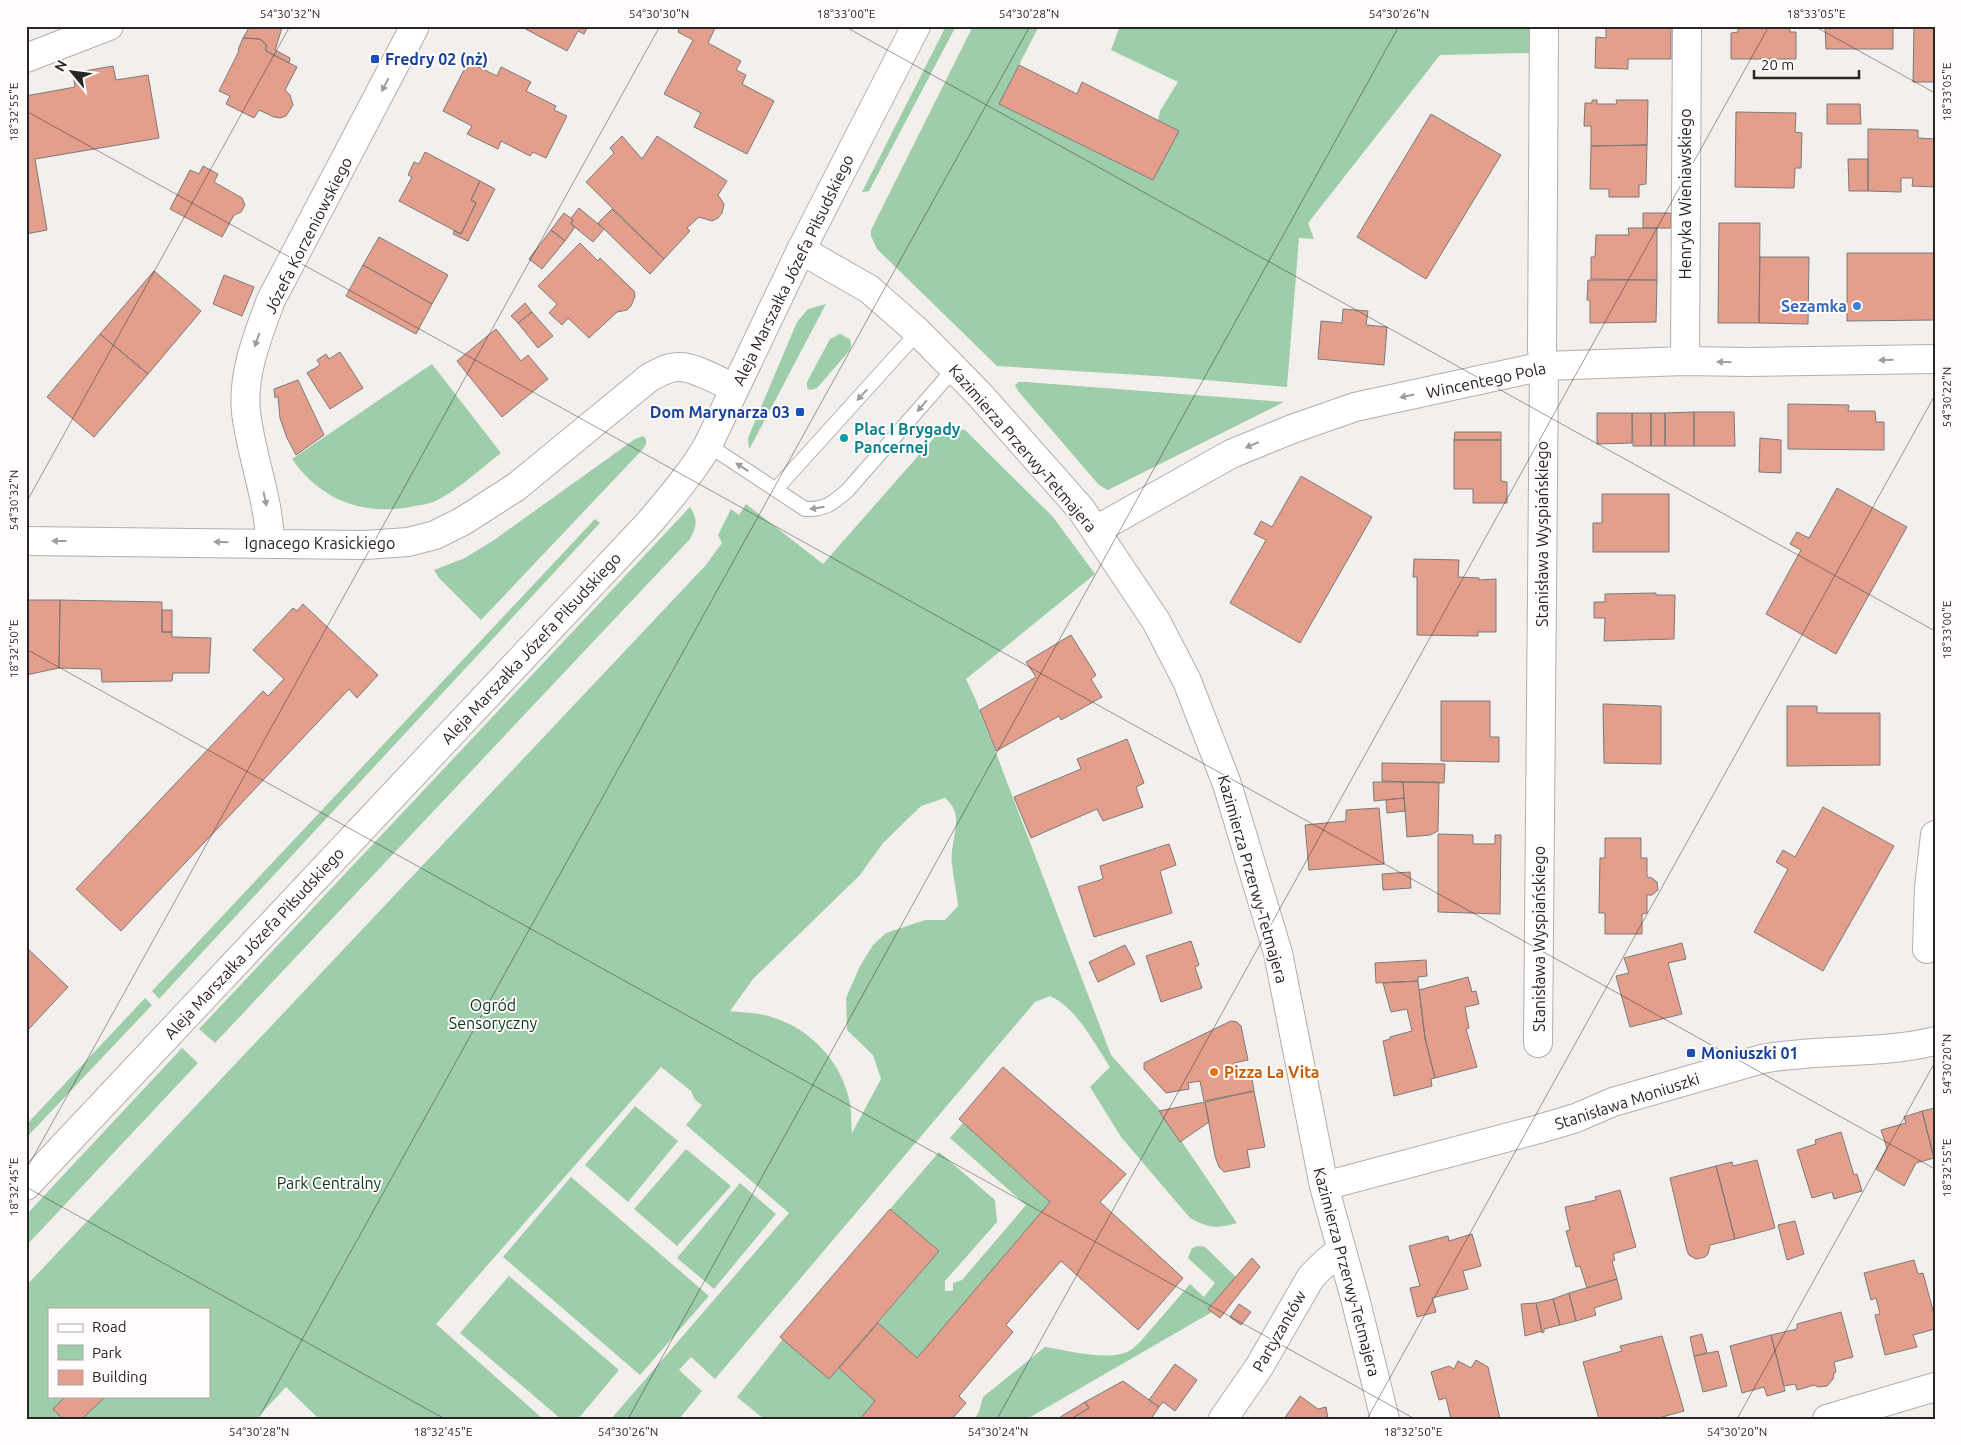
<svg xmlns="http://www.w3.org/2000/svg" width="1961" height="1445" viewBox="0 0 1961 1445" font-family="Ubuntu,sans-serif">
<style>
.green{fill:#9ecda9;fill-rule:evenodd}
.building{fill:#e39f8c;stroke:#7d7978}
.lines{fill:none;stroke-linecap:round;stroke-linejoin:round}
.service-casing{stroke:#b2aeac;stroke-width:16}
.minor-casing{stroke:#b2aeac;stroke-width:30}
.service{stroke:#fff;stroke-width:14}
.minor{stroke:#fff;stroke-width:28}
.oneway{fill:#9e9d9d}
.ticks{fill:none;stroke:#272525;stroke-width:1;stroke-opacity:0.45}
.transit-dot{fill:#1a4fb4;stroke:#fffcfb;stroke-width:2}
.shop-dot{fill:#3f7fe0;stroke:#fffcfb;stroke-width:2}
.culture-dot{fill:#0f9aa8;stroke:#fffcfb;stroke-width:2}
.food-dot{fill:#e8710a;stroke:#fffcfb;stroke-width:2}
.labels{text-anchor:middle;stroke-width:4;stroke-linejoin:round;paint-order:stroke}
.transit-label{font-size:16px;font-weight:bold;fill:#164399;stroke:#fffcfb;text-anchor:start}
.street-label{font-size:16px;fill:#272525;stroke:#fffcfb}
.shop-label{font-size:16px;font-weight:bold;fill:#366cbe;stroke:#fffcfb;text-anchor:end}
.culture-label{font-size:16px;font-weight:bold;fill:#0d838f;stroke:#fffcfb;text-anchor:start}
.park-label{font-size:16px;fill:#08361a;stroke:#fffcfb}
.food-label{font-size:16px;font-weight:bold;fill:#c56008;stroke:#fffcfb;text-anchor:start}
.neatline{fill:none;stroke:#272525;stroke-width:2}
.ticks-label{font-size:12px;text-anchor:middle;fill:#272525}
</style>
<rect width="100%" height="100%" fill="#f3efec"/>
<!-- green -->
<path class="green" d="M946 26H956L869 191 862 192Z
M973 26H1039L999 104 1153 180 1179 131 1158 120 1160 111 1178 82 1111 50 1120 26H1531V53L1440 55 1308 223 1314 239 1299 238 1287 387 1171 377 997 366 877 249 871 236V230Z
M826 304 751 446 749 449 748 438 797 322 808 309Z
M840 334 850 339 851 346 850 350 817 388 810 390 807 388V382L830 339Z
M432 364 501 453C483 467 453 494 433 502 428 504 421 505 415 506 366 517 321 501 292 459Z
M1019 382H1026L1284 402 1108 490 1099 485 1018 391 1015 385Z
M953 428 965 430 1053 517 1095 574 966 679 975 698 1111 1055 1161 1111 1237 1223C1217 1229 1208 1228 1190 1218L1121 1137 1090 1087 1110 1067C1093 1042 1078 1009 1050 996L1035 1002 715 1379 691 1357 679 1370 702 1391 679 1419H611L789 1213 686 1125 702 1105 695 1100 691 1091 661 1067 436 1324 543 1419H319L286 1387 256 1419H26V1286L705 566 722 543 718 535 731 509 739 515 746 504 823 564 940 431ZM945 798C967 816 949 840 952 864 953 878 957 892 958 906L945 920H925L886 933 873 945 860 966 846 998 847 1030 873 1055 881 1079 852 1133C851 1122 852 1111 849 1099 840 1058 805 1024 764 1015 752 1012 741 1013 730 1011L753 979 860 875 883 843 921 806ZM49 1309H209V1396H49Z
M643 436 646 439V444L643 449 481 620 439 578 434 570 465 558 494 540 635 439Z
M690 507C698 520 697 526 690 539L215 1043 199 1029Z
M595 519 600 523 159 999 152 991Z
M145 998 152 1005 26 1138V1125Z
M182 1048 198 1063 26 1246V1215Z
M635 1106 678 1141 628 1202 585 1165Z
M963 1123 1050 1202 917 1358 878 1323 939 1251 890 1209 939 1152 995 1200 997 1222 945 1281V1291H953V1283L962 1280 1026 1205 950 1138Z
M686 1149 731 1186 677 1246 634 1209Z
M571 1177 709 1296 640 1375 503 1257Z
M740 1183 776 1214 714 1289 677 1258Z
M1198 1246 1205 1247 1236 1277 1212 1312 1027 1419H974L979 1412 983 1397 1045 1347C1064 1350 1101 1359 1120 1354 1128 1353 1134 1348 1140 1342L1190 1284 1204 1297 1215 1283 1188 1258 1192 1248Z
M509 1276 619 1370 578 1419H561L460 1333Z
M783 1339 829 1379 839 1368 875 1401 860 1419H764L737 1397Z"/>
<!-- building -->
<path class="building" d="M250 26H275L282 28 275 50 290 58 289 63 266 51V44L260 39 243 38Z
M520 26H588L584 34 578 31 567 51Z
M680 26H716L708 43 741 61 736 70 746 75 742 84 774 101 747 154 694 127 701 113 664 94 693 40 678 32Z
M1606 26H1671V59H1628V69L1595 68 1596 37 1606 38Z
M1738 26H1790V32H1796V59H1731V33L1738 32Z
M1825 26H1893V49H1826Z
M1914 26H1935V82H1913Z
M243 38 260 39 266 44V51L297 67 285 90 290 95 293 105 286 116 280 118 274 117 259 110 254 118 226 104 230 96 219 91 239 51 238 50Z
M468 62 497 76 501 67 531 82 526 91 556 106 554 110 567 116 546 158 533 152 530 156 501 141 498 149 467 134 472 126 443 111Z
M1019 65 1077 94 1082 82 1179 131 1153 180 999 104Z
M113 66 116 80 148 75 159 138 35 159 47 230 26 234V96L75 87 73 73Z
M1592 100H1597V104H1617L1616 100H1648L1647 145 1591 146V126H1584L1585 103H1592Z
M1827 104H1860L1861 124H1827Z
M1736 112 1796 113 1795 132 1802 133 1801 168H1795L1794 188 1735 187Z
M1431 114 1501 155 1426 279 1357 237Z
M1868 129 1918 130V138L1935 139V187L1912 186 1913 178H1901V192L1868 191Z
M622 136 642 159 657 136 727 181 718 195 724 204 722 213 718 218 712 221 699 217 687 228 690 231 664 259 586 182 614 153 610 148Z
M1647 145 1646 184 1639 185V197H1609V189H1590L1591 146Z
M425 152 480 181 471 200 476 203 461 234 399 201 412 177 408 175 414 162 419 164Z
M1848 159H1868V191H1849Z
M203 166 218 174 214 182 242 198 245 205 241 212 234 215 222 237 170 209 190 170 199 174Z
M480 181 495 189 468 241 453 234 454 231 461 234 476 203 471 200Z
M579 208 604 229 593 242 571 224 573 220 571 218Z
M612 209 664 259 650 274 598 223Z
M564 213 573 220 571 224 575 227 565 241 551 230Z
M1643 213H1671V228H1643Z
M1719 223H1760L1759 323H1718Z
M1628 228H1657V280L1591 279V257H1595L1596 235H1629Z
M551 230 565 241 542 269 529 259Z
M379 237 448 275 432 304 363 265Z
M580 243 598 261 600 258 634 291 635 296 631 306 627 310 617 312 589 338 568 318 562 325 549 313 557 304 538 286Z
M1847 253H1935V320L1847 321Z
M1760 257H1809L1808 324 1759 323Z
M363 265 432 304 416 334 346 296Z
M154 271 201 311 148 374 100 334Z
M224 275 254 287 242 316 213 304Z
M1588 280H1657L1656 322 1590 323V300H1587Z
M525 303 532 312 518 323 511 316Z
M1343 309 1368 311 1366 325 1387 327 1384 365 1318 359 1321 321 1342 323Z
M532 312 553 336 538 348 518 323Z
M496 329 521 361 528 355 548 379 502 417 457 361Z
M100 334 148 374 94 437 47 397Z
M340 352 363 388 330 409 307 373 320 365 317 360 326 354 329 359Z
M298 380 324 435 296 455 287 438 280 418 278 396 275 398 274 389Z
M1788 404 1849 405 1848 411H1875L1876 422H1884V450L1788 449Z
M1694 412H1734L1735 446H1694Z
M1694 412V446H1665V413Z
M1597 413H1632V443L1597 444Z
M1632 413H1651V446H1633Z
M1651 413H1665V446H1651Z
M1455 432H1501V440H1454Z
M1760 438 1781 440V473L1759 472Z
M1454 440H1501V481L1507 482V503H1473V489H1454Z
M1301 476 1372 517 1300 643 1230 603 1266 540 1254 534 1261 521 1272 527Z
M1837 488 1907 527 1836 654 1766 614 1801 550 1790 544 1797 532 1809 538Z
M1602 494H1669V552H1593V523H1602Z
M1414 559 1459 560 1458 577 1479 578V580L1496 579V632H1478V636L1417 635V577H1413Z
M1656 593V595H1675L1674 639 1604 641 1605 618H1594V602H1605V594Z
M26 600H60L59 668 26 675Z
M60 600 162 602V632H172V637L211 638 209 673H173L172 681 102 682 101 669 59 668Z
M303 604 378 675 357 698 349 689 121 931 76 889 263 691 268 696 284 679 253 650 293 608 297 611Z
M162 610H172V632H162Z
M1071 635 1096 675 1091 679 1102 697 1061 720 1059 716 996 751 980 710 1036 677 1026 662Z
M1441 701H1490V737H1499V762L1441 761Z
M1603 704 1661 706V764L1604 763Z
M1787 706H1817V713H1880V765L1787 766Z
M1127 739 1144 783 1136 787 1143 807 1103 821 1097 809 1031 838 1014 797 1081 769 1077 759Z
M1382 763 1445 764 1444 783 1382 781Z
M1373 782H1403L1404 798 1374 801Z
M1403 782H1439L1438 831 1430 835 1407 837Z
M1404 798 1405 811 1387 813 1386 800Z
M1823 807 1894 846 1823 971 1754 932 1788 869 1776 862 1783 850 1795 857Z
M1379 808 1384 864 1309 870 1305 825 1346 821V810Z
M1438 834 1473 835V844H1495V835H1501L1500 914 1438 912Z
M1605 838H1641V858H1647V877L1652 878 1657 882 1658 890 1652 895H1647V913L1642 914V934H1605V913H1599L1600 858H1605Z
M1169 844 1176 865 1160 871 1172 913 1094 937 1078 887 1103 879 1100 866Z
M1410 872 1411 888 1383 890 1382 874Z
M1191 941 1199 965 1195 967 1202 988 1161 1002 1146 956Z
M1682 943 1686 959 1668 963 1682 1014 1630 1027 1616 976 1629 973 1624 958Z
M1125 945 1135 964 1098 982 1089 962Z
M26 947 68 987 26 1032Z
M1426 960 1427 976 1418 977V981L1376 983 1375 963Z
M1468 977 1472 992 1476 991 1479 1004 1465 1007 1469 1028 1466 1029 1477 1067 1435 1078 1425 1038 1419 990Z
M1418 981 1425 1038 1435 1078 1431 1079 1432 1086 1394 1096 1383 1041 1390 1039V1037L1412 1031 1407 1009 1391 1012 1383 983Z
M1231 1021 1237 1022 1241 1026 1248 1060 1234 1063 1236 1070 1250 1068 1254 1091 1204 1101 1200 1081 1188 1083 1189 1089 1166 1093 1144 1069V1063L1146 1062Z
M1003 1067 1126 1174 1100 1202 1183 1278 1138 1330 1061 1261 1006 1325 1013 1332 959 1396 966 1403 952 1419H860L875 1401 839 1368 878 1323 917 1358 1050 1202 959 1119Z
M1254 1091 1265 1147 1247 1150 1250 1167 1224 1172 1219 1167 1215 1156 1205 1102Z
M1205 1102 1209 1122 1180 1142 1159 1111Z
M1935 1108V1158H1934L1922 1111Z
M1922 1111 1934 1158 1916 1163 1904 1186 1876 1169 1887 1148 1881 1130 1906 1123 1904 1117Z
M1841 1132 1854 1175 1857 1174 1862 1191 1834 1199 1832 1192 1812 1198 1797 1150 1816 1144 1815 1140Z
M1757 1160 1775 1228 1735 1239 1716 1166 1732 1162 1733 1166Z
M1716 1166 1735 1239 1710 1245 1708 1254 1705 1257 1696 1259 1689 1255 1687 1251 1670 1178Z
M1620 1190 1636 1247 1613 1254 1615 1260 1612 1261 1617 1279 1587 1288 1580 1266 1576 1267 1566 1231 1570 1230 1565 1207 1596 1200 1595 1197Z
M890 1209 939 1251 829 1379 780 1337Z
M1795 1221 1804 1254 1787 1260 1778 1225Z
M1472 1234 1481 1266 1463 1271 1468 1289 1432 1298 1436 1312 1417 1317 1410 1288 1420 1286 1409 1246 1448 1236 1449 1241Z
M1252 1258 1260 1267 1220 1318 1208 1309Z
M1914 1260 1918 1274 1923 1273 1935 1318V1329L1913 1335 1917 1347 1885 1355 1875 1315 1880 1314 1876 1298 1871 1300 1864 1273Z
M1617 1279 1622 1299 1594 1308 1596 1315 1576 1321 1569 1293Z
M1569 1293 1576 1321 1560 1325 1553 1299Z
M1553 1299 1560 1325 1544 1329V1332L1542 1333 1536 1303Z
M1536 1303 1542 1331 1525 1336 1521 1304Z
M1239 1304 1251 1312 1241 1325 1230 1317Z
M1841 1312 1853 1357 1834 1362 1836 1372 1834 1373 1833 1379 1827 1386 1818 1387 1814 1385 1797 1390 1795 1384 1784 1386 1771 1335 1797 1329V1324Z
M1702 1334 1707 1353 1694 1356 1690 1337Z
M1771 1335 1785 1391 1767 1396 1764 1387 1742 1393 1730 1346Z
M1662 1336 1684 1411 1655 1419H1599L1583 1362 1622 1351 1620 1346Z
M1718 1351 1727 1386 1703 1392 1694 1356Z
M1476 1360 1488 1367 1500 1419H1451L1446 1398 1439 1400 1431 1372 1449 1366 1454 1369 1458 1361 1471 1368Z
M1175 1364 1197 1380 1175 1411 1163 1402 1159 1407 1149 1400Z
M1123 1381 1159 1407 1151 1419H1071L1089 1408 1085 1402Z
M66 1396H105V1397L82 1419H63L53 1409Z
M1300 1396 1318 1409 1326 1407 1328 1419H1284Z
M1085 1402 1089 1408 1071 1419H1057Z"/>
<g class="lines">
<defs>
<path id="service" d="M708 445 805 509C825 510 833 503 847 491L954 369
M776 489 918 332"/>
<path id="minor" d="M26 58 109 26
M801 250 869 289 918 332 979 394 1081 509 1156 621 1187 681 1227 784 1278 953 1324 1186 1355 1298 1385 1419
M1685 361 1687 26
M1096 530 1231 454 1292 429 1355 407 1544 366 1685 361 1749 362 1935 359
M26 541 365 545 408 542 435 535 463 521 516 487 650 377C659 373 669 366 680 367 695 367 720 382 735 388
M270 543C269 498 251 456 246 412 242 374 258 335 271 300L415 26
M1927 949 1929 887 1935 835
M1538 1043 1544 366 1542 349 1544 26
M26 1186 649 523C670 498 691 474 708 445L801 250 916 26
M1324 1186 1539 1129 1576 1118 1613 1102 1762 1059C1819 1048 1878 1055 1935 1041
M1223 1419 1259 1367 1311 1277 1326 1262 1342 1250
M1827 1419 1935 1387"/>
</defs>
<!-- service casing -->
<use href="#service" class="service-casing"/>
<!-- minor casing -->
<use href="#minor" class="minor-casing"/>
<!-- service -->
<use href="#service" class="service"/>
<!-- minor -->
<use href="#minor" class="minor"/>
</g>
<!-- one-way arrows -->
<defs><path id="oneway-solid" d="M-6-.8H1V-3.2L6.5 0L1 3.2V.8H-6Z" transform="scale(1.25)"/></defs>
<g class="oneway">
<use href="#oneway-solid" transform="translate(385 85) rotate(117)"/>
<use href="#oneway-solid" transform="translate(257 340) rotate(109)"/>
<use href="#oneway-solid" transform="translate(1886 360) rotate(179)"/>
<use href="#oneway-solid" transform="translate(1724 362) rotate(-179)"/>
<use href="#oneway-solid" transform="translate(862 395) rotate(133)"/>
<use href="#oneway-solid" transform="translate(1407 396) rotate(168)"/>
<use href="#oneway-solid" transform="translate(922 406) rotate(131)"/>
<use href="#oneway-solid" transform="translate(1252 445) rotate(157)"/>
<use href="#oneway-solid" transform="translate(742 467) rotate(-147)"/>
<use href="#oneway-solid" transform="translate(265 499) rotate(78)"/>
<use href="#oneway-solid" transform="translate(817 508) rotate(171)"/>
<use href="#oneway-solid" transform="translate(59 541) rotate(-180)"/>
<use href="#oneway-solid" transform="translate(221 542) rotate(-179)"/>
</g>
<!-- ticks -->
<path class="ticks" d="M844 26 1935 631M1814 26 1935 93M26 111 1935 1169M26 503 290 26M26 649 1415 1419M26 1170 660 26M26 1187 445 1419M258 1419 1030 26M628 1419 1399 26M997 1419 1769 26M1367 1419 1935 395M1737 1419 1935 1062"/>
<!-- markers -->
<g class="transit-dot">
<rect x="370" y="54" width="10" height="10" rx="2.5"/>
<rect x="795" y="407" width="10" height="10" rx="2.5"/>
<rect x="1686" y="1048" width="10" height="10" rx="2.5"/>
</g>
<circle class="shop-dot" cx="1857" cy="306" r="5"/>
<circle class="culture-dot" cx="844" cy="438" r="5"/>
<circle class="food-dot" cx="1214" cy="1072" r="5"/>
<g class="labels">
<!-- transit labels -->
<g class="transit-label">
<text x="385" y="65">Fredry 02 (nż)</text>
<text x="790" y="418" text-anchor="end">Dom Marynarza 03</text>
<text x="1701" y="1059">Moniuszki 01</text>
</g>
<!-- street labels -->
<g class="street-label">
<text transform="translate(1685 194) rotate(-90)" y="6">Henryka Wieniawskiego</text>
<text transform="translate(308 235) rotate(-63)" y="6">Józefa Korzeniowskiego</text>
<text transform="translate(793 270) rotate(-64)" y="6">Aleja Marszałka Józefa Piłsudskiego</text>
<text transform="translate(1486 380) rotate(-12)" y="6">Wincentego Pola</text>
<text transform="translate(1023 448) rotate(49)" y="6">Kazimierza Przerwy-Tetmajera</text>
<text transform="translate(1542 534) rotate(-90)" y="6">Stanisława Wyspiańskiego</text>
<text x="320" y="549">Ignacego Krasickiego</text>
<text transform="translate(531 648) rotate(-47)" y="6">Aleja Marszałka Józefa Piłsudskiego</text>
<text transform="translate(1253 879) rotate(74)" y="6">Kazimierza Przerwy-Tetmajera</text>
<text transform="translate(1539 939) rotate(-90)" y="6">Stanisława Wyspiańskiego</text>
<text transform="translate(254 943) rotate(-47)" y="6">Aleja Marszałka Józefa Piłsudskiego</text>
<text transform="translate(1627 1101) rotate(-18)" y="6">Stanisława Moniuszki</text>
<text transform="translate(1347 1272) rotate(75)" y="6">Kazimierza Przerwy-Tetmajera</text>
<text transform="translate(1279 1331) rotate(-60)" y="6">Partyzantów</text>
</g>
<!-- shop labels -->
<g class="shop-label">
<text x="1847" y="312">Sezamka</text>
</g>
<!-- culture labels -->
<g class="culture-label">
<text x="854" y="435">Plac I Brygady<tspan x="854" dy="18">Pancernej</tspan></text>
</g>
<!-- park labels -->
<g class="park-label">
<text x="493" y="1011">Ogród<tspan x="493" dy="18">Sensoryczny</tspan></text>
<text x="329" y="1189">Park Centralny</text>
</g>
<!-- food labels -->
<g class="food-label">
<text x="1224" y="1078">Pizza La Vita</text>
</g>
</g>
<!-- border -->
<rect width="1961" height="1445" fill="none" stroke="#fffcfb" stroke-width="55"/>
<!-- legend -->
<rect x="48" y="1308" width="162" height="90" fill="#fffcfb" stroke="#a9a6a5"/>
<rect x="58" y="1324" width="25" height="8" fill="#ffffff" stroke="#a9a6a5"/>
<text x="92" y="1332" font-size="15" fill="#272525">Road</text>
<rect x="58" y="1345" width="25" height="15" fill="#9ecda9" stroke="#a9a6a5"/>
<text x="92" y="1358" font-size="15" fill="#272525">Park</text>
<rect x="58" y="1370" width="25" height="15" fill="#e39f8c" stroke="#a9a6a5"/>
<text x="92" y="1382" font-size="15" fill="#272525">Building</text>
<!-- north arrow -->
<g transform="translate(72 72) rotate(299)" stroke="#fffcfb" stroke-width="4" paint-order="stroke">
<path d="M0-4L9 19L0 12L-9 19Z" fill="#272525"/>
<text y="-8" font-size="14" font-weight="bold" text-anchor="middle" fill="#272525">N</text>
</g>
<!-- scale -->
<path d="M1754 70v8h105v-8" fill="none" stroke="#272525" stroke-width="2.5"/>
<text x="1761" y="70" font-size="15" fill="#272525" stroke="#fffcfb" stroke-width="4" paint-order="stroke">20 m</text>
<rect x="28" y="28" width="1906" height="1390" class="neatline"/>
<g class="ticks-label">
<text x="290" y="18">54°30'32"N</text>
<text x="659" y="18">54°30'30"N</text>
<text x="846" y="18">18°33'00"E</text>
<text x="1029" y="18">54°30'28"N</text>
<text x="1399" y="18">54°30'26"N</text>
<text x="1816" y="18">18°33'05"E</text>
<text transform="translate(1947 92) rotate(-90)" y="4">18°33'05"E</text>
<text transform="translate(14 112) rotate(-90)" y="4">18°32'55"E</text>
<text transform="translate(1947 397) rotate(-90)" y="4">54°30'22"N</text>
<text transform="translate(14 500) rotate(-90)" y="4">54°30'32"N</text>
<text transform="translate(1947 630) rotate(-90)" y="4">18°33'00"E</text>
<text transform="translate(14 649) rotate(-90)" y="4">18°32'50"E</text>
<text transform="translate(1947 1064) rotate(-90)" y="4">54°30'20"N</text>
<text transform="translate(1947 1168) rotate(-90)" y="4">18°32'55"E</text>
<text transform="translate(14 1187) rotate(-90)" y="4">18°32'45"E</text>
<text x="259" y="1436">54°30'28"N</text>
<text x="443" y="1436">18°32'45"E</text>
<text x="628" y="1436">54°30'26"N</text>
<text x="998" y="1436">54°30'24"N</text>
<text x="1413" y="1436">18°32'50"E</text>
<text x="1737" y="1436">54°30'20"N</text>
</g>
</svg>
